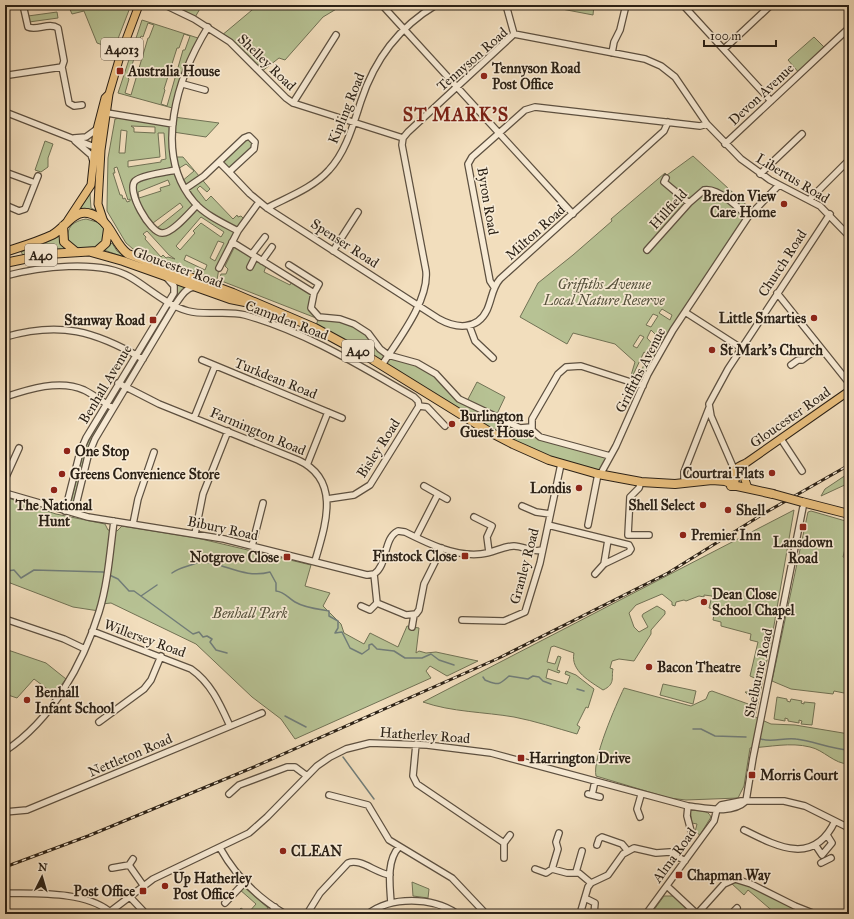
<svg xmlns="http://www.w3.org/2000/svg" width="854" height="919" viewBox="0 0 854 919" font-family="'IM FELL Great Primer',serif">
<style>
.green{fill:#b7c294;stroke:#717255;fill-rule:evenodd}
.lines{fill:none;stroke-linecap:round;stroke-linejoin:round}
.stream{stroke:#717d79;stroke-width:1.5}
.minor-casing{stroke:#5d5040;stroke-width:8}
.major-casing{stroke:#2b2116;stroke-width:9}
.highway-casing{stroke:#2b2116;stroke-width:10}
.minor{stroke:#f7ead4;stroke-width:5.5}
.major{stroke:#e9bf7e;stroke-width:7}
.highway{stroke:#e9bf7e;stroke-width:8}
.rail-casing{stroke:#2b2116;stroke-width:3}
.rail{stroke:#f7ead4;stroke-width:1.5;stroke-dasharray:4.5;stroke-linecap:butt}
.highway-bridge-casing{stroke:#2b2116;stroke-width:10;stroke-linecap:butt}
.highway-bridge{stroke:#e9bf7e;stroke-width:8}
.poi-dot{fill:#8f2418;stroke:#f7ead4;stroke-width:1.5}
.labels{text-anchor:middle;stroke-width:3.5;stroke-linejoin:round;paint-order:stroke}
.shield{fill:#f7ead4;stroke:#685d4f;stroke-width:1}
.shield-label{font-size:13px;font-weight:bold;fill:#2b2116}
.street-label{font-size:14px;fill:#2b2116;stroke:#f7ead4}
.poi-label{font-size:14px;font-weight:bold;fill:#2b2116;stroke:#f7ead4;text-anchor:start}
.park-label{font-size:14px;font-style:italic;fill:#55513c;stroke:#f7ead4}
.district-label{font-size:18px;font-weight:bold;letter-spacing:1px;fill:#7a1f14;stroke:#f7ead4}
</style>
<rect width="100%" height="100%" fill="#f2debd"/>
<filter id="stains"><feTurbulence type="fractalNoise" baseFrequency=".005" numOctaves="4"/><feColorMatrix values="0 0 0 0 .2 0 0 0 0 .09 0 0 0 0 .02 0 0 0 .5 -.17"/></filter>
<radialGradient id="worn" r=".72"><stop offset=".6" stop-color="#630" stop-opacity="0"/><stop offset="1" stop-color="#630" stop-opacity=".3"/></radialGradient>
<!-- green -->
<path class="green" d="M68 5H131L114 49 97 43 84 11 72 14Z
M165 5H191L201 7 194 19Z
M258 5H343L323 17 285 60 279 58 261 72 221 36Z
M541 5H594L593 15Z
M57 12 58 18 29 22 28 16Z
M142 20 201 39 194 53 176 109 118 93ZM148 23 154 25 149 38H148L131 95 125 93 129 79 128 78 141 36 143 37ZM184 34 190 36 185 50H183L167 106 161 104 165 90 164 89 177 48H179Z
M814 37 826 49 800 74 788 60Z
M174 117 219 123 206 137 173 132 174 157H183L210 189 207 192 200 186 197 189 206 201 211 196 233 219 237 215 238 217 241 216 245 220 219 268 217 280 161 260 133 249 126 243 107 211V207L108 158 115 119 120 118 173 124ZM131 126 155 127V133L134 132V128ZM121 130 127 131 125 153H119ZM158 133H164L166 159 161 160V162L128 167V161L160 157ZM186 164 194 171 181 182 176 170ZM117 167 128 200 130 199V201L127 202 125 198 123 199 122 195H120L113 173H115L114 168ZM168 180 170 185 160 188 161 191 139 198 138 192ZM180 203 183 207 157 228 153 223ZM201 217 224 232 221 237 201 223 193 231 195 233 180 250 176 246ZM147 231 169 255 175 259 168 257 166 258 163 255 161 257 145 239 146 237 143 234ZM218 241 224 243 215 261 210 258ZM186 255 207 265 205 270 184 260Z
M246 136 256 144 229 172 219 162Z
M45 141 53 144 48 158V167L41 172 35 170Z
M693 156 753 211 665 344 651 330 647 338 660 352 643 386 629 382 635 362 615 344 573 333 567 344 520 317 538 283 573 255 612 221 611 219 665 173 667 175ZM662 309 672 315 670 320 659 313ZM653 314 658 316 651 327 646 325ZM640 335 644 337 637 348 633 346ZM644 352 649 355 638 377 633 375Z
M90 194 91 208 97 211 89 209 79 210Z
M86 219 97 222 104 229V240L97 247 77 248 69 241C65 227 74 221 86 219Z
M60 236 68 250 23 255 21 252Z
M112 243 117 251 125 257 233 296 104 250Z
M235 246 266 266 264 272 290 285 292 281 313 294 308 309 316 318 219 280 221 274H226L228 269 225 266Z
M175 282 187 286 182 290 175 301 172 299Z
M164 313 167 315 144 352H142L141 350Z
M319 317 340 319 359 326 380 349 424 367 459 399 467 401 477 382 505 397 496 416 520 428 531 427 535 434 610 456 600 475 539 456 315 328Z
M107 407 110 409 92 440 84 458 73 506 70 505 84 450Z
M849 473V483L821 496 825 489Z
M5 497 56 514 105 524 108 530 117 531 122 526 197 538 311 565 305 586 330 593 323 606 341 624 344 633 364 644 370 633 398 647 407 626 419 628 416 653 419 651 426 653 436 652 478 661 447 676 430 666 426 671 431 678 295 739 281 719 252 697 196 644 111 603 101 604 99 611 73 607 5 581Z
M794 510 772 637 755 717 771 724 795 725 849 734V764C834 764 824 750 810 747 790 742 770 747 750 748L744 786 738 798 686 800 669 798 596 776C592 759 616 705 624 688L691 706 706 699 709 692 712 691 751 705 753 699 745 692H757L761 684 759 680 750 676 758 642 750 640 751 634 721 626V622L713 620 715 609 709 608 712 596 704 595V597L699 596 686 601 684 600 676 602 675 606 672 605V602L662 594 636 605 629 613 634 627 639 632 648 627 642 616 643 614 657 606 665 611V614L651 630V634L634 661 619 659 612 661 610 668 613 669C611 677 616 684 603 690 591 682 570 671 574 653L554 646 551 647 547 662 555 664 558 656 561 657 557 670 560 671 559 673 548 669 546 678 567 684 570 676 565 674 566 671 576 675 594 689 588 708 586 707 577 725 580 727 577 734C556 728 535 721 514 717 485 712 451 712 423 702Z
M811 511 849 522V533L843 557 849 558V694L834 691 833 694 791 689 772 681 808 512Z
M5 649 46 663 66 679 54 694 34 679 17 698 5 694Z
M663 684 696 691 693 704 660 695Z
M777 697 787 699V701L790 702 791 699 802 701 801 703 804 704V702L815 703 812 725 801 724 802 721 799 720V723L788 721V719L785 718V721L774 719Z
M690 810C698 811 708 809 711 817L700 835 695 832 697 824 692 823Z
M412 882 429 889 428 898 413 896Z
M734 882 751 886 812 914H776L748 890 744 895 731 883Z
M242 885 268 908 267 913 243 914 238 911 241 908 248 913 256 904 239 889Z
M664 896H673L693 914H651Z"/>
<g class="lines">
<!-- stream -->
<path class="stream" d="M5 564 7 571 14 570 21 578 34 570 103 572 118 579 129 591H134L193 634 199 632 203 637 207 636 212 639 210 642 216 650 227 653
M172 573C182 566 190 567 200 561 207 563 216 563 222 566 238 571 253 577 270 572L276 583V591C285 592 288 598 295 602 305 608 317 609 329 611V616L338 621V628L335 633 342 632 350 648 362 654 369 649V645L372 644 377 649 394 651 405 658H422L431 654 439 660 454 665
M141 596 157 585
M483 677 485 680C498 685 498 686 509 676L528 679 533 676 539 677 543 681 551 684
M577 689 584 691
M285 716 306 727
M693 729H701L715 736 746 737
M761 739C773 743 784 737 796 739 814 741 830 749 849 750
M343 757 374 799"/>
<defs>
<path id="minor" d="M165 5 194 19 230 42 286 98 293 103 403 138
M382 5 573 214
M506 5 514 34
M683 5 771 101
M795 5H799
M208 27C178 76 152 153 194 202 205 215 223 223 238 231
M514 34 645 59 661 66 675 77 707 124 741 159 770 180 820 206 849 236
M724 49 771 5
M612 53 614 42 620 30 626 5
M62 67 69 103 74 106 82 105
M5 77 9 75 62 67 64 61 58 28C49 22 37 31 28 27L23 5
M183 84 205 90
M293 103 336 35
M5 112 97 148
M107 113 173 124
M74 138 86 137 97 129
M75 141 91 155 93 161
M725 144 849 28
M219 162 229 172
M176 170C167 172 141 175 135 181 126 191 150 233 162 233 172 234 190 212 197 205
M5 172 35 183
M760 174 802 134
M666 178 664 182 689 203
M185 189 204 176 244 138 249 136 255 142 254 149 229 172 250 194 267 208 439 319C455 328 477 331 487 310 492 299 492 288 500 279L664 131 668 122
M809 200 849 160
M5 205 19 211 25 209 38 176
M267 208C288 197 313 188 329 170 346 152 353 125 361 101 374 61 399 27 436 5
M232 242 314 293 311 308 319 317
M647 250 689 203 704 190C718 187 739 208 748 217
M333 251 358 212
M252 254 265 237
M262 261 272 247
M289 265 319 284 314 293
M250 267 255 257
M219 268 238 231 259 202
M5 276C39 267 99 259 130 277 149 288 166 305 188 311 206 316 226 310 245 315 306 332 360 366 414 397L418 401 419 406 427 407 445 426
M494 287 490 281 468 164 472 157 525 110 535 107 700 126 707 124
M777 293 849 383
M685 312 741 348
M319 317 340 319 354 324 368 333 380 349 388 355 417 363 436 374 459 399 520 428 531 427
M469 325 475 341 493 358
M5 337C60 321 95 331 143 359
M202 360 342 418
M382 365C398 340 429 301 426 271L402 145 403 138 408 132 514 34
M791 365 798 360H802L820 347
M118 383 159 404 298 460C342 480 325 526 315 561
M5 397C29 389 60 379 84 390 94 395 103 402 113 408
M194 418 215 366
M781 439 802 471
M610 456 540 437 532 430V419L558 374 566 367 581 366 643 386
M307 465 328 412
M734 469 711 416 709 404 728 369 830 214
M600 475 616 446 648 374 673 330 748 217 779 185
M5 479 19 448
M641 482 639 488 630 497 628 535H649
M687 483 684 478V472L709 408
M424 486 447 499
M5 493 88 517 224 539 367 575 374 574
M327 499 354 495 370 485 419 406
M522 506 536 512 550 514
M65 511 80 452 86 438 174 293V286L167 278
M74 513 88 456 95 439 175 305C180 298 185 288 194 287
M474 517 492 526 487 537 489 552
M133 524 138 499 154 452
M548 525 629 545 631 549 629 552 604 564 595 574
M588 525 598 474
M195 534 203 494 228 431
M416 537 438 494
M252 546 263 503
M604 564 608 540
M374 574C388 565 383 538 398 531L405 532C427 543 455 557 481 554 493 553 503 546 514 546 523 546 533 553 541 550
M377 603 406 615 416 614 419 610 424 584 442 548
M361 606 370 610 377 603 374 574
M5 619 64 639 85 649
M462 620 504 621 525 612 540 563 561 464
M412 627 414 615
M92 631 191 669C211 683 220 704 230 726
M99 722 144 689 151 680 161 656
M416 744 413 776 417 784 504 843
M5 751C52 720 83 664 99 612 108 583 110 551 114 521
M229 794 239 785 287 767H295L307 776
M588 794 600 797
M329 795 368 805 389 840 452 878 486 914
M592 795 595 781
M746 801 753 758 804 502
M688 806 687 816 691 831
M717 809 721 805 741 801H784L805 806 849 828
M5 812 27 810 262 713
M640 817 637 809 641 795
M744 830C778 847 814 866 835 821
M597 845 599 839 602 837 622 844 627 850
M816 846 822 855 832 843 827 835
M220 848C235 875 258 898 285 914
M504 858V843L510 835
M821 863 831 858
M129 865 143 885
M112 868 129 865 133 859
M535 869 546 873 552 869 567 873H579L591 883
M552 869 558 849 556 842 559 833
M576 872 582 851
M591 883 608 875 623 854 634 848 656 853 670 852 685 861
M667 886 697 914 724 884 735 879 751 884 795 906 815 914
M5 893C36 894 84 891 109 911
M129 896 146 914
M585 898 595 903 594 914
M225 903 245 882
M391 903C390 886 386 861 399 847
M737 908 734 911 737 914
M107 914 153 879 249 833 267 817 317 766 330 757 346 749 370 743 427 745 491 753 688 806C706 808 731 815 746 801
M270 914 275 907
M307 914 320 893 348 863C361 858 375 873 390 875
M368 914C391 896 432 897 456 913
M580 914 588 887 591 883
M646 914 714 821 717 809"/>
<path id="major" d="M68 220 91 185 97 129 105 98 108 95
M104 222 98 204 101 150 109 94 121 53 139 5
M746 463 737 474 734 484 731 486C726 473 736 467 746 463L849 391
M743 468 744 477 748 488"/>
<path id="highway" d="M63 226 64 242 76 252
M5 252C20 247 37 242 52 235 68 227 75 202 99 218 112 226 115 245 128 254L233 293 315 328 370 358 488 431 513 444 549 460 598 474 641 482 675 484 712 480 725 481 737 486
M91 252 123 261 230 299 245 302
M5 263 48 254 97 251 106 243 108 229
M731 486H737L773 494
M802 502 849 514"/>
</defs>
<!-- minor casing -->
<use href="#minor" class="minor-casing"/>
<!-- major casing -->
<use href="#major" class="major-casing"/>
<!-- highway casing -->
<use href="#highway" class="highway-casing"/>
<!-- minor -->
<use href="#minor" class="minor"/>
<!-- major -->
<use href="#major" class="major"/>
<!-- highway -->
<use href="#highway" class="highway"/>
<defs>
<path id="rail" d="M5 867 88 836 254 767 499 658 668 573 763 514 849 465"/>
</defs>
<!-- rail casing -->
<use href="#rail" class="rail-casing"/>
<!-- rail -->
<use href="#rail" class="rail"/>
<defs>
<path id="highway-bridge" d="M773 494 802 502"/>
</defs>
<!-- highway-bridge casing -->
<use href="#highway-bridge" class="highway-bridge-casing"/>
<!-- highway-bridge -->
<use href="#highway-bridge" class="highway-bridge"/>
</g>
<!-- markers -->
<g class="poi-dot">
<rect x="116" y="67" width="8" height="8" rx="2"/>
<circle cx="484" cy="76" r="4"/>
<circle cx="784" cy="204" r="4"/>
<circle cx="814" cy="318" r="4"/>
<rect x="149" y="316" width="8" height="8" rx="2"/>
<circle cx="712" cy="350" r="4"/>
<circle cx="452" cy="424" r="4"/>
<circle cx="67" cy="451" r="4"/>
<circle cx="772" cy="473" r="4"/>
<circle cx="62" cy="474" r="4"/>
<circle cx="579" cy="488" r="4"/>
<circle cx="54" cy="490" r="4"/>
<circle cx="703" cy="505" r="4"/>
<circle cx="728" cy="510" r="4"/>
<rect x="799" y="523" width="8" height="8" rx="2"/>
<circle cx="683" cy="535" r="4"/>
<rect x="461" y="552" width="8" height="8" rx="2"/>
<rect x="283" y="553" width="8" height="8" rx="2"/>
<circle cx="704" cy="602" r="4"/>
<circle cx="649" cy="667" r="4"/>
<circle cx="27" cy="700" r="4"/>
<rect x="517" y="754" width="8" height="8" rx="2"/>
<rect x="748" y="771" width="8" height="8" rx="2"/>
<circle cx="283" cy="851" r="4"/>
<rect x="675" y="871" width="8" height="8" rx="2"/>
<circle cx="165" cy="886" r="4"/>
<rect x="139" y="887" width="8" height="8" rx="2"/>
</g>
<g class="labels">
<!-- shield labels -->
<g class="shield">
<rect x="101" y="38" width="42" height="22" rx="3"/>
<rect x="25" y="244" width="32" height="22" rx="3"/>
<rect x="342" y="340" width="32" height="22" rx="3"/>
</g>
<g class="shield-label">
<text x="122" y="54">A4013</text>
<text x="41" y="260">A40</text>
<text x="358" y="356">A40</text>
</g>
<!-- street labels -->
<g class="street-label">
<text transform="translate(472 59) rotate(-41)" y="5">Tennyson Road</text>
<text transform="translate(267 62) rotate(44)" y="5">Shelley Road</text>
<text transform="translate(761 94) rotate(-43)" y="5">Devon Avenue</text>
<text transform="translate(346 108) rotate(-68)" y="5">Kipling Road</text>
<text transform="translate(793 178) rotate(31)" y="5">Libertus Road</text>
<text transform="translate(488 201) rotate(80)" y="5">Byron Road</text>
<text transform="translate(668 209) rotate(-48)" y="5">Hillfield</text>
<text transform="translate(535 232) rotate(-42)" y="5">Milton Road</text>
<text transform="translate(345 243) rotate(33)" y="5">Spenser Road</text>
<text transform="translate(782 263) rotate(-57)" y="5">Church Road</text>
<text transform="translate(178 267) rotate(20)" y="5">Gloucester Road</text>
<text transform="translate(287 320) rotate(21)" y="5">Campden Road</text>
<text transform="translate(640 370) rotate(-63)" y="5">Griffiths Avenue</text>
<text transform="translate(276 378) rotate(22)" y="5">Turkdean Road</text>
<text transform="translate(105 384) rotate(-59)" y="5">Benhall Avenue</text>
<text transform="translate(790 417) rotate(-35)" y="5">Gloucester Road</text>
<text transform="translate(258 431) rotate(23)" y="5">Farmington Road</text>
<text transform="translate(378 448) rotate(-57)" y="5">Bisley Road</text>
<text transform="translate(223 528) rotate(12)" y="5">Bibury Road</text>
<text transform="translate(524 566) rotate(-75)" y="5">Granley Road</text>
<text transform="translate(145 638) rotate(20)" y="5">Willersey Road</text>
<text transform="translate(758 673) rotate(-78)" y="5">Shelburne Road</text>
<text transform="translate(425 735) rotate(4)" y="5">Hatherley Road</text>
<text transform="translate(130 755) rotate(-23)" y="5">Nettleton Road</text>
<text transform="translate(674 855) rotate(-54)" y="5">Alma Road</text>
</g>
<!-- poi labels -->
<g class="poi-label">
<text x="492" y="73">Tennyson Road<tspan x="492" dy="16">Post Office</tspan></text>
<text x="128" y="76">Australia House</text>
<text x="776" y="201" text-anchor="end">Bredon View<tspan x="776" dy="16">Care Home</tspan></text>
<text x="806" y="323" text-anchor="end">Little Smarties</text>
<text x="145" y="325" text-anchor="end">Stanway Road</text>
<text x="720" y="355">St Mark's Church</text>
<text x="460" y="421">Burlington<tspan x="460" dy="16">Guest House</tspan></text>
<text x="75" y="456">One Stop</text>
<text x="764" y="478" text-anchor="end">Courtrai Flats</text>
<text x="70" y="479">Greens Convenience Store</text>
<text x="571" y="493" text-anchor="end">Londis</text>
<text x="54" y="510" text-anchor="middle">The National<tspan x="54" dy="16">Hunt</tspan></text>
<text x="695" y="510" text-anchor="end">Shell Select</text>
<text x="736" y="515">Shell</text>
<text x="691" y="540">Premier Inn</text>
<text x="803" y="547" text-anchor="middle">Lansdown<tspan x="803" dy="16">Road</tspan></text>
<text x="457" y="561" text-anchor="end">Finstock Close</text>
<text x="279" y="562" text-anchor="end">Notgrove Close</text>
<text x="712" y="599">Dean Close<tspan x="712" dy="16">School Chapel</tspan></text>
<text x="657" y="672">Bacon Theatre</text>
<text x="35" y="697">Benhall<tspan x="35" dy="16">Infant School</tspan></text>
<text x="529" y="763">Harrington Drive</text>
<text x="760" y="780">Morris Court</text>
<text x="291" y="856">CLEAN</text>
<text x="687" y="880">Chapman Way</text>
<text x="173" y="883">Up Hatherley<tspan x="173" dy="16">Post Office</tspan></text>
<text x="135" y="896" text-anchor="end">Post Office</text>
</g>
<!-- park labels -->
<g class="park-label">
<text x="604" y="289">Griffiths Avenue<tspan x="604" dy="16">Local Nature Reserve</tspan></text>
<text x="250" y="618">Benhall Park</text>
</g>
<!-- district labels -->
<g class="district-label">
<text x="456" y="121">ST MARK'S</text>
</g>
</g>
<!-- margin -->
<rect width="854" height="919" fill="none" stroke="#f2debd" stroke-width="20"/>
<rect x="6" y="6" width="842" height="907" fill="none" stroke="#2b2116" stroke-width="2"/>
<rect x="10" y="10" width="834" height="899" fill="none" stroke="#2b2116"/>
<!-- north arrow -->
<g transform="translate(42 877) rotate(5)" stroke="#f7ead4" stroke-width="3" paint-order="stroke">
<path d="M0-3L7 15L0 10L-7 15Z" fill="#2b2116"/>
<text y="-6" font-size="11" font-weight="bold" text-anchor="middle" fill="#2b2116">N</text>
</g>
<!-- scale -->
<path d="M704 40v6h72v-6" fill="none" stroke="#2b2116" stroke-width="2"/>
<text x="710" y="40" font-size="12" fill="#2b2116" stroke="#f7ead4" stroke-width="3" paint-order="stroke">100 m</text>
<rect width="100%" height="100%" filter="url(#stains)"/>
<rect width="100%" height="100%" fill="url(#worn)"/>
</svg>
